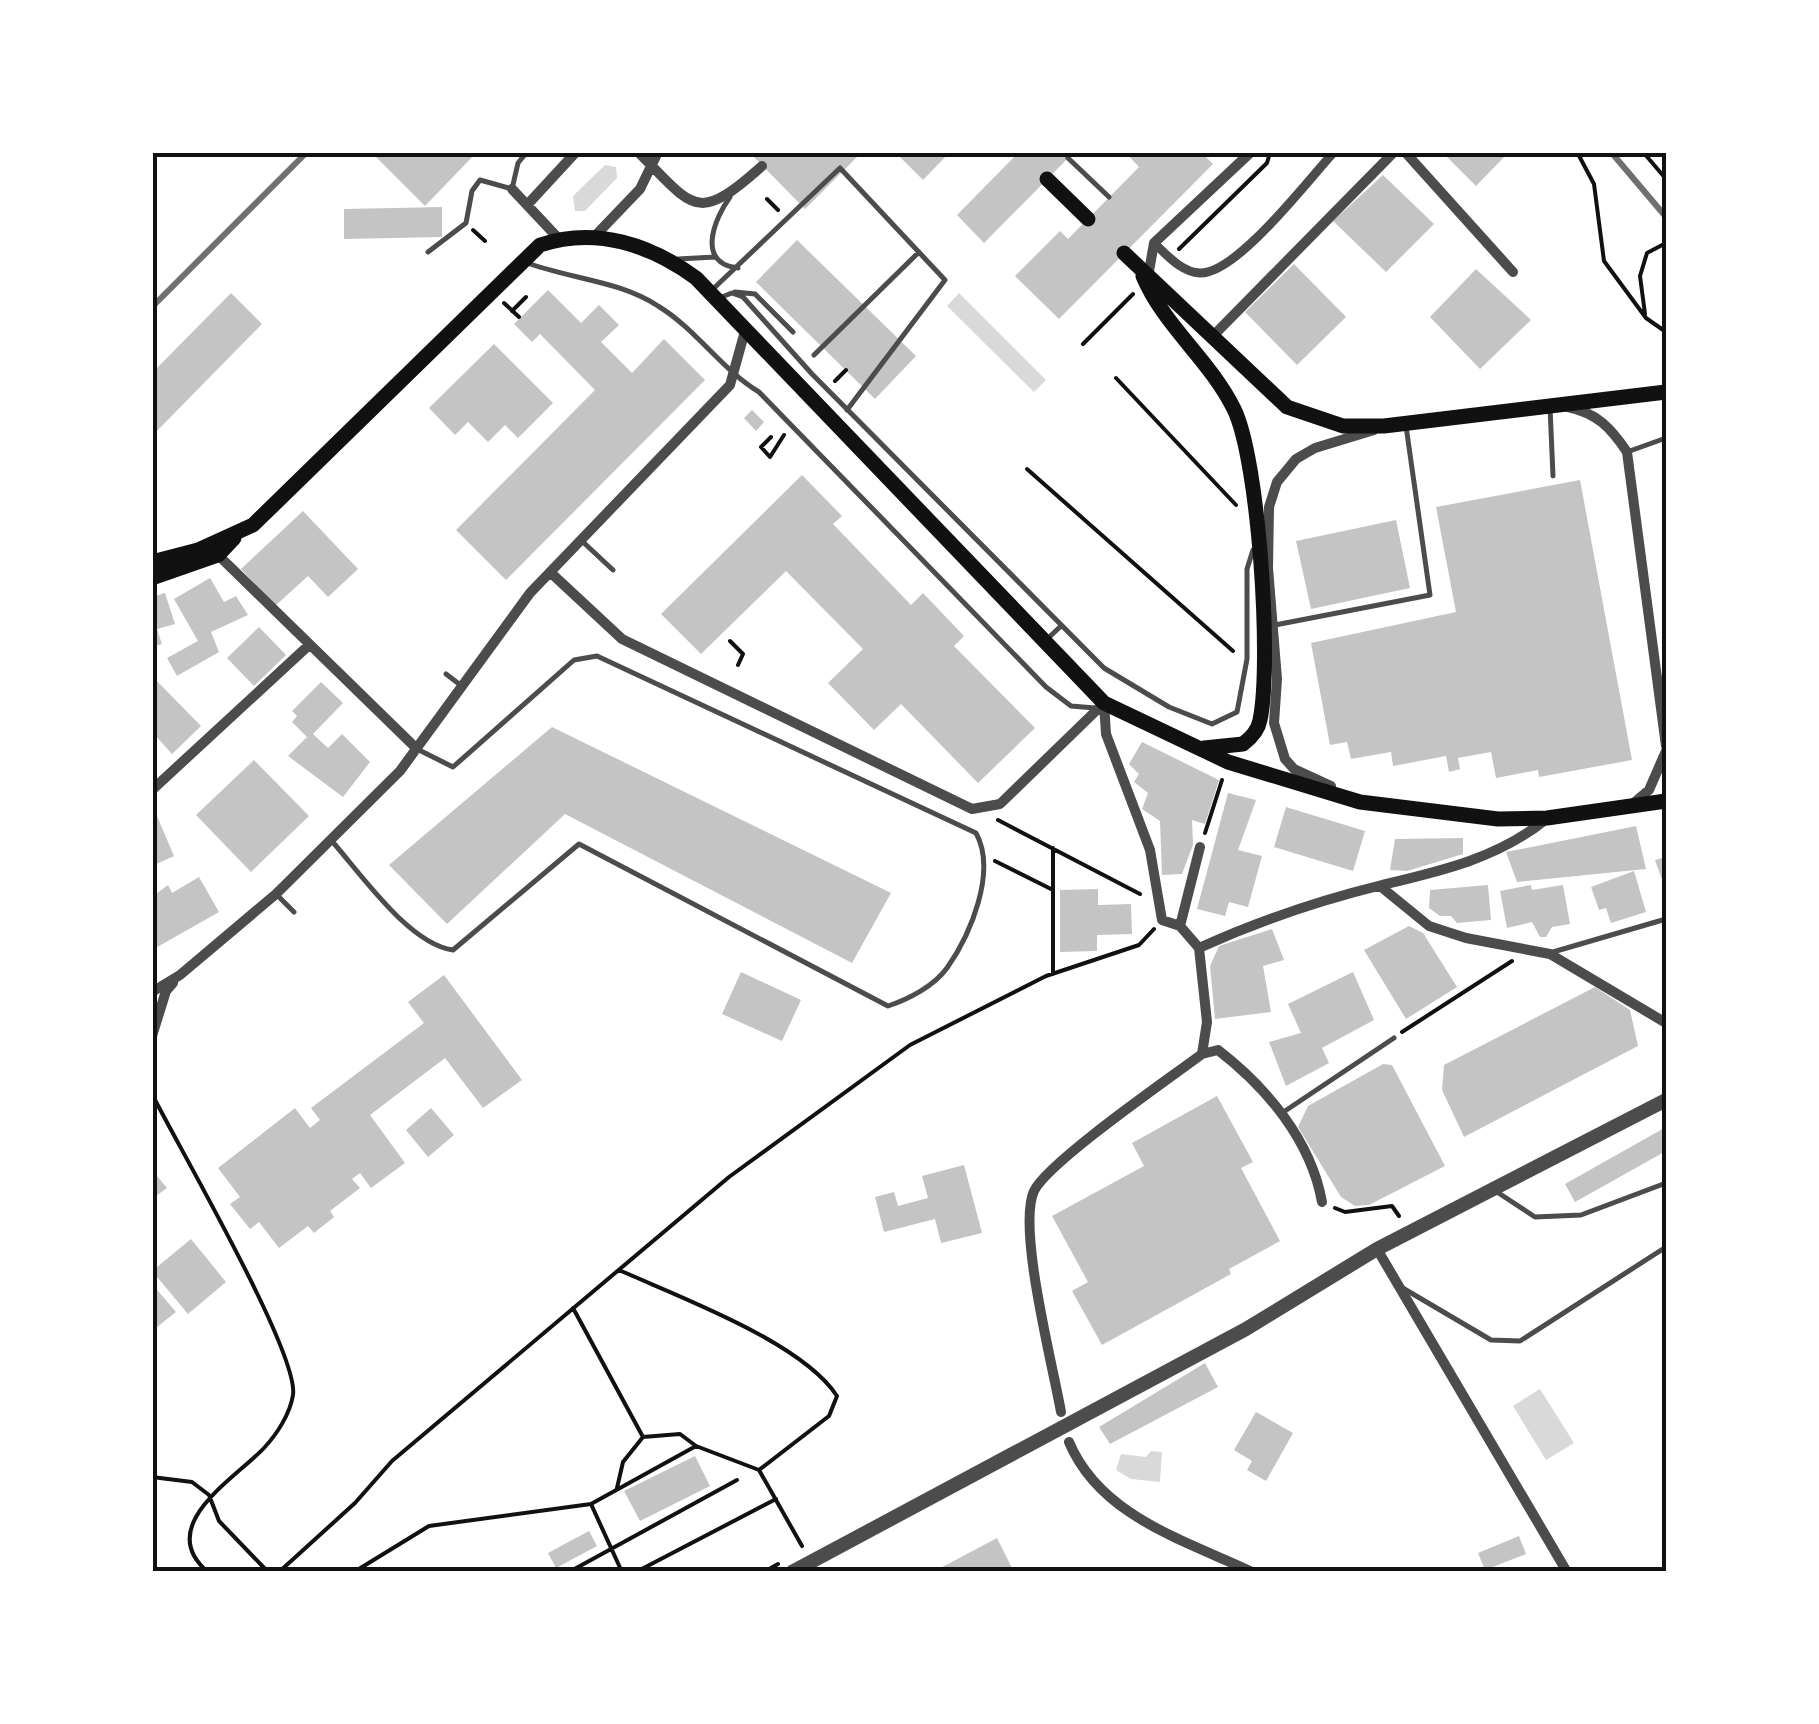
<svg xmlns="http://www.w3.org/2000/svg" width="1819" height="1724" viewBox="0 0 1819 1724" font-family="'Asap Condensed',sans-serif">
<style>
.water{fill:#d9d9d9}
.building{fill:#c4c4c4}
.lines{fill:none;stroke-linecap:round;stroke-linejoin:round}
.path{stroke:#111;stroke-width:4}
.service{stroke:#4c4c4c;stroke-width:5}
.pedestrian{stroke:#4c4c4c;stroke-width:9}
.minor{stroke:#4c4c4c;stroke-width:10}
.tertiary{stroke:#4c4c4c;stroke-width:14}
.secondary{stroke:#111;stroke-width:15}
.rail{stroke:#707070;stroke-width:6}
.neatline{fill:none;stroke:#111;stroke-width:4}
</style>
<rect width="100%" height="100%" fill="#fff"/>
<!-- water -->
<path class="water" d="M605 165 616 167 617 178 585 211H575L573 196Z
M959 293 1046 380 1034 392 947 306Z
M1540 1389 1574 1443 1546 1460 1513 1406Z
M1151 1451 1162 1452 1160 1482 1131 1479 1116 1470 1121 1454 1146 1457Z"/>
<!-- building -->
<path class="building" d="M371 152H477L425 206Z
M749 152H862L805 209Z
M895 152H950L923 180Z
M1019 152H1074L984 243 957 215Z
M1125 152H1201L1213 164 1059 319 1015 276 1060 231 1068 239 1139 167Z
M1442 152H1509L1476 186Z
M1383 175 1434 224 1386 272 1333 221Z
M442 207V237L344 239V209Z
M797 240 916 356 875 399 756 282Z
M1294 264 1346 317 1297 365 1245 312Z
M1476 269 1531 320 1480 369 1430 317Z
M548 290 581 323 599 305 619 325 601 342 632 373 664 339 705 380 506 580 456 530 595 390 540 334 532 342 514 324Z
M231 293 262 324 152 436V373Z
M494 344 553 403 518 438 505 425 488 442 468 422 455 435 429 408Z
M752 410 764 422 756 431 744 418Z
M802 475 842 516 833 524 911 605 923 593 964 636 954 646 1035 728 978 783 901 704 874 730 828 683 863 649 786 571 701 654 661 614Z
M1580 480 1632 760 1539 777 1538 770 1496 778 1491 752 1458 758 1460 769 1449 772 1446 756 1393 766 1391 752 1351 759 1347 742 1330 745 1311 643 1456 612 1436 507Z
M303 511 358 569 328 597 308 576 275 606 241 569Z
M1396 520 1410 588 1311 609 1296 541Z
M210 578 224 602 236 596 248 615 211 632 219 652 177 676 167 658 198 641 174 599Z
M165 593 175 624 157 629 162 644 152 647V597Z
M259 627 286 655 254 686 227 658Z
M152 676 201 726 172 754 155 735 152 738Z
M321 682 343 703 313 734 328 748 342 734 370 762 343 797 288 756 307 737 292 722 297 716 292 711Z
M552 727 891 893 852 963 565 814 447 924 389 865Z
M1142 742 1219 780 1205 824 1192 820 1193 845 1182 874 1162 875 1160 821 1142 809 1148 793 1134 782 1139 774 1129 764Z
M254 760 309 816 251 872 196 815Z
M1228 793 1256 800 1238 850 1262 856 1248 907 1229 902 1225 916 1197 909Z
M1286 807 1365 831 1353 871 1274 847Z
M157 816 174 856 152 866V818Z
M1636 826 1646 869 1517 882 1506 852Z
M1463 838V854L1407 871 1390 870 1395 839Z
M1666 857V891L1655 860Z
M1634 871 1646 912 1611 923 1606 908 1599 910 1591 887Z
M199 877 219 912 152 950V897L168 885 172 893Z
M1488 885 1491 920 1457 923 1451 916H1440L1429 908 1430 890Z
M1531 885 1532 890 1563 885 1570 924 1552 927 1546 937H1540L1532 922 1507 928 1500 891Z
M1098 889V905L1131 904 1132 934 1097 935V951L1060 952V890Z
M1409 926 1423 933 1457 987 1406 1019 1364 950Z
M1272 929 1284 960 1263 966 1271 1012 1215 1019 1210 966 1219 946Z
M741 972 801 1000 782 1041 722 1014Z
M1353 972 1374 1020 1322 1048 1329 1063 1286 1086 1269 1042 1301 1033 1288 1004Z
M444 975 522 1080 483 1108 445 1058 370 1115 405 1163 371 1188 360 1173 352 1179 360 1188 330 1211 334 1217 314 1233 308 1226 279 1248 259 1222 250 1229 230 1204 240 1197 218 1168 295 1108 310 1128 320 1120 311 1108 424 1023 408 1002Z
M1595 987 1630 1010 1638 1046 1464 1137 1442 1090 1444 1065Z
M1383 1064 1392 1065 1445 1166 1369 1205 1355 1206 1341 1197 1298 1127 1308 1106Z
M1217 1096 1253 1162 1241 1168 1280 1241 1229 1269 1231 1274 1102 1345 1072 1291 1088 1282 1052 1216 1144 1166 1132 1143Z
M431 1108 454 1135 428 1157 406 1130Z
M1666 1127V1151L1575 1202 1565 1184Z
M964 1165 982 1233 941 1243 935 1219 884 1232 875 1197 894 1192 898 1206 928 1198 922 1176Z
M152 1170 167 1188 152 1199Z
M191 1239 226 1282 188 1314 152 1271Z
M152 1284 176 1312 152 1331Z
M1205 1363 1218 1387 1110 1444 1099 1427Z
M1256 1412 1293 1433 1266 1481 1247 1470 1252 1461 1234 1450Z
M695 1456 710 1486 640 1521 624 1491Z
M589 1531 597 1546 556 1568 548 1553Z
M1519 1536 1526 1554 1485 1570 1478 1553Z
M997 1538 1012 1568 1006 1572H933Z"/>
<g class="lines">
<!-- path -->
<path class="path" d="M1577 152 1594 184 1604 261 1646 318 1666 332
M1643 152 1666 179
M767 199 778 210
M473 230 485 241
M1179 249 1267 163 1269 156 1264 153
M504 303 519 317
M512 311 526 297
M1645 314 1640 276 1647 253 1666 243
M1083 344 1133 294
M1116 378 1236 505
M835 381 846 370
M771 437 761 447 770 457 784 435
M1027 469 1233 651
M730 641 743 654 738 665
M998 820 1140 894
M1205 833 1222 780
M995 861 1053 890
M1053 974V848
M1402 1032 1512 961
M152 1094C178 1146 299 1353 293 1395 290 1414 277 1434 264 1448 236 1478 153 1526 208 1572
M1335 1208 1345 1212 1392 1206 1399 1216
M619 1270C679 1297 802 1342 837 1396L829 1416 759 1470
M573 1308 643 1437
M152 1477 192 1482 209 1495 219 1521 268 1572
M617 1488 623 1462 643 1437 680 1434 696 1446
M279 1572 355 1503 392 1461 729 1177 910 1045 1046 976 1139 945 1154 929
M354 1572 429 1526 591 1504
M569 1572 737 1480
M622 1572 591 1504 696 1446 759 1470 802 1546
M636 1572 776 1499
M764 1572 778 1564"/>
<!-- service -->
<path class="service" d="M1068 158 1109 197
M730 197C714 219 696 264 738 268
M428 252 466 223 472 191 480 180 512 189 518 163 527 152
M678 259 715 257
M525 262C569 279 618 280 658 306 696 329 721 369 759 392L1046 687 1071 706 1095 708
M712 290 840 168 945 280 847 410
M735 292 755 294 793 332
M719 298 732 293 743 297 812 374 1104 668 1169 707 1212 724 1237 712 1247 659V569L1253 550
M814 355 919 252
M1550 407 1553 476
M1627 452 1666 438
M583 542 613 570
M1275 625 1430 595 1406 426
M1045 641 1061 626
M446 674 463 687
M331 840C361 874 409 944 453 950L579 844 888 1006C909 999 934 986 947 968 971 934 997 871 976 833L597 656 574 660 453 767 417 749
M276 894 294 912
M1553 952 1666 919
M1282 1113 1394 1038
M1497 1192 1535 1217 1581 1215 1666 1183
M1401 1287 1491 1340 1520 1341 1666 1247"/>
<!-- pedestrian -->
<path class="pedestrian" d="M1154 243C1167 255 1181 272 1200 273 1237 274 1308 180 1334 152"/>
<!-- minor -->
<path class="minor" d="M638 152C694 208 696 225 762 166
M1405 152 1513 272
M512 189 559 239
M528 204 576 152
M595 236 640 189 658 152
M1148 277 1154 243 1251 152
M1211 338 1394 152
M1568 407C1597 413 1611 428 1627 452L1666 746
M218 555 417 749
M550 572 622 639 972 809 1000 804 1104 703
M1104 703 1106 734 1150 850 1162 920 1180 926 1199 948
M1331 786 1294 769 1285 759 1274 723 1277 679 1268 568 1269 507 1277 482 1296 459 1315 448 1374 430
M152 790 308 646
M1630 806 1649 790 1666 751
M1380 886 1429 926 1466 938 1550 954 1666 1023
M1180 926 1200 847
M152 992 180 975 276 894 400 771 530 593 730 385 745 331
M152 1036 166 991 173 983
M1202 1054 1207 1022 1199 948C1256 922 1321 900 1382 885 1441 871 1498 858 1545 820
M1377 1249 1567 1572
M1061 1412C1053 1366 1017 1228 1034 1191 1048 1162 1170 1078 1202 1054L1218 1050C1266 1087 1311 1140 1322 1202
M1069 1442C1100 1516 1184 1540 1252 1572"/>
<!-- tertiary -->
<path class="tertiary" d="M792 1572 1246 1329 1377 1249 1666 1100"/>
<!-- secondary -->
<path class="secondary" d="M1047 179 1088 219
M1124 253 1287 407 1343 426H1384L1666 392
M1143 276C1164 326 1210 360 1234 409 1259 460 1272 663 1260 720 1258 731 1251 738 1243 744L1204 748
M152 562 198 550 253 525 540 245C596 226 651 245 696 278L1104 703 1228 762 1360 802 1498 819 1547 818 1666 801
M152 578 218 555 234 538"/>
<!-- rail -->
<path class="rail" d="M1611 152 1666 217
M152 307 307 152"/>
</g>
<!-- border -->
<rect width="1819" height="1724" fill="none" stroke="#ffffff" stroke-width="310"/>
<rect x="155" y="155" width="1509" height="1414" class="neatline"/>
</svg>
